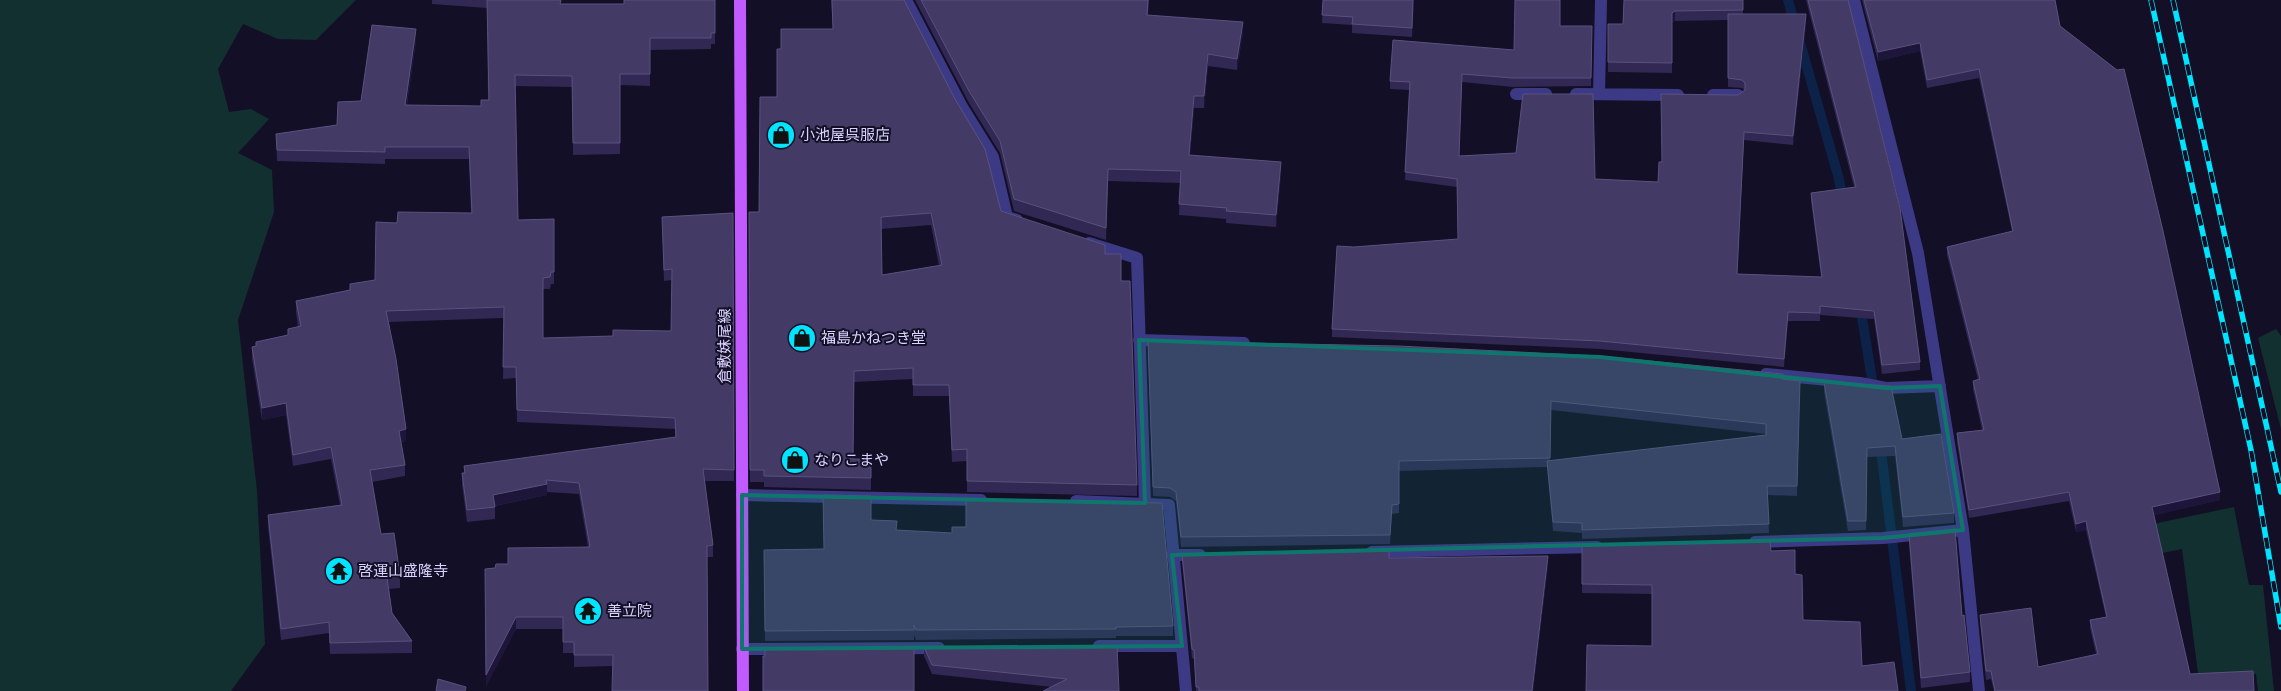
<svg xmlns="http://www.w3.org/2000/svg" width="2281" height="691" viewBox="0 0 2281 691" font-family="'Exo 2','Noto Sans JP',sans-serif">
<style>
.green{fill:#12302f}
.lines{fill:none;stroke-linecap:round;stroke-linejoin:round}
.stream{stroke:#0c2248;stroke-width:10}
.minor{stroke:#3d3a85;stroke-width:12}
.major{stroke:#c25bff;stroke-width:12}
.rail-casing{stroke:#00e5ff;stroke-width:5.5}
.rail{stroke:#130f26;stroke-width:4;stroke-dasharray:11;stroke-linecap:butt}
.wall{fill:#312854;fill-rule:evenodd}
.shaded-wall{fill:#1d163a}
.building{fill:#433a66;stroke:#5a527e;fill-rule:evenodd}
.marked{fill:#0f766e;fill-opacity:0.2;stroke:#0f766e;stroke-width:4;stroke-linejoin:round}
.labels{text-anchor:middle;stroke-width:4;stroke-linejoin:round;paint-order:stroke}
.poi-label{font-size:15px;fill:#d9d4ff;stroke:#130f26;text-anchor:start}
.street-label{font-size:15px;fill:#d9d4ff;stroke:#130f26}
</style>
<rect width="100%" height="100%" fill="#130f26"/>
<!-- green -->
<path class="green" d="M0 0H356L316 40 278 39 243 24 218 69 229 112 251 109 269 119 238 153 272 170 274 212 238 320 257 491 265 644 231 691H0Z
M2276 329 2281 336V429L2258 338Z
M2234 507 2249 585H2263L2274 691H2258L2256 674 2199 681 2182 549 2109 564 2105 534Z"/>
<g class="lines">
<!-- stream -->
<path class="stream" d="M1788 0 1795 25
M1799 39 1839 179 1843 202
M1860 305 1874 392
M1880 443 1911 691"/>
<!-- minor -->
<path class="minor" d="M906 0 962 107 993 157 1007 217 1017 220
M1854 0 1918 253 1963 530 1979 691
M1516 94H1546
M1576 94 1678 95
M1599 94 1601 0
M1713 95H1738
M1089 243 1137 258 1145 503
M1139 340 1244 343
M1766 374 1860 383 1886 388 1940 386
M742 495 981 500
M1076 501 1169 505 1186 691
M1755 542 1883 538 1963 530
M1372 552 1597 547
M1172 555H1200
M1099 646H1182
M742 649 939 648"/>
<!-- major -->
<path class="major" d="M740 0 743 691"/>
<defs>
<path id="rail" d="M2151 0 2251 450 2281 627
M2173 0 2281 492"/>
</defs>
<!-- rail casing -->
<use href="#rail" class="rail-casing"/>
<!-- rail -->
<use href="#rail" class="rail"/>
</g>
<!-- wall -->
<path class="wall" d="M432 0H561V4H624L715 0V44H711V49L650 50V86L620 85V154L573 155 572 87 515 86 518 220 554 219V284H551L550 289H543V338L613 336 671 331 672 280 664 281 662 217 733 213 734 481H704L713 545V557H708L613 666 574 667V653H563V629H516L486 686 485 569 495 568 508 564 588 547 579 494 547 492V495L495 506V519L467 522 462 485V473H464V466L675 437V429L517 422 516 378 503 379 504 318 389 322 406 441 401 442 405 465V476L372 482 381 534 400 576V588L389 589 392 613 412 641V653L330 654 329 633 281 640 268 527V515L340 505 331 459 293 466 286 415 262 420 252 359V347L256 346V342L288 335V329L298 327 296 312V301L350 290 375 280 397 223 471 213 469 159H385V164L277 161 276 134 337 125 361 101 416 41 407 105 481 106 488 100 487 8 432 4Z
M831 0H904L1001 211 1105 254 1121 281 1137 485V496L967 492V461L952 462 949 396H913V379L854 382 853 459H871V490L764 487V482H750L749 212H759L777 97 781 49 833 29ZM931 225 939 266 882 275 881 229Z
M915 0H1149L1148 15 1243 33 1237 70 1208 66 1204 108H1194L1190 156 1281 174 1276 227 1226 223V219L1179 215 1180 183 1108 181 1106 240 1014 211 1000 153 969 103Z
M1323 0H1414L1412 37 1352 33V25L1322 23Z
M1624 0H1743V14L1806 23 1793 145 1744 140 1737 274 1821 277 1811 201V193L1854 187 1806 0H1848L1920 362V370L1882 374 1874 319 1820 315V321H1788L1784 367 1600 349 1332 337V329L1354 247 1458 239 1457 187 1405 180 1409 90 1390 89V81L1514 50 1560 26H1592L1591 86 1513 87 1462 82 1459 156 1595 179 1658 182 1662 162 1738 95 1745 91 1742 88 1728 87V20L1675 21 1672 23V73L1608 72V24H1623Z
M1862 0H2055L2060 26 2220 500 2154 515 2190 674 2254 691H1994L1991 679 1986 680 1980 623V615L2038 667 2096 654 2090 628V620L2106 617 2086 530 2076 532 2069 501 1969 518 1957 442V433L1982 430 1973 389V381L1978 380 1947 255V247L2012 231 1979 78 1927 88 1920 51 1878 61Z
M1148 350 1800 381 1797 496 1768 495 1769 533 1582 539V533L1553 531 1547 467 1399 471V513L1392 514 1390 544 1181 547 1176 501 1170 497 1153 496ZM1551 410 1766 434V435L1550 461Z
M1824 382 1902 439 1954 513V523L1903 527 1895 456 1867 457 1866 530 1848 531 1824 392Z
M871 520 897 530 1173 626V636H1116V638L916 640 914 635V640L765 641 764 550 824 549Z
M1909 534 1962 616 1970 672V682L1921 688 1909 544Z
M1582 546 1771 551 1795 574 1803 620 1862 666 1898 691 1652 646V594L1582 593Z
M1182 554 1389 558 1548 565 1533 691H1196L1194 659 1192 658 1182 563Z
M924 647 1119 691 1052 687 932 674 924 656Z"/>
<!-- shaded-wall -->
<path class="shaded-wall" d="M1413 0H1414L1412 37V28Z
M1675 11V21L1672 23V13Z
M1806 14V23L1793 145V136Z
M1243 22V33L1237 70V59Z
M416 29V41L405 116V105Z
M1920 43V51L1878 61V52Z
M1208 54V66L1204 108V96Z
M1194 96V108L1189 167V155Z
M1281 162V174L1276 227V215Z
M1788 312V321L1784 367V359Z
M286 403V415L262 420V408Z
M406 429V441L399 442V431Z
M547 484V495L493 506V495Z
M2220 492V500L2152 516V507Z
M2086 521V530L2076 532V524Z
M1548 556V565L1533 691H1532Z
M516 617V629L486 686V675Z"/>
<!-- building -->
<path class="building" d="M487 0H561L560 4H624V0H715V33H711V38H650V74H620V143H573L572 76 515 75 518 220 554 219V272H551L550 277 543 278V338L613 336V330L671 331 672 269 664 270 662 217 733 213 734 470 703 469 713 545 707 546 708 691H612L613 655H574V642H563V617H516L486 675 485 569 495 568 496 564H508V548L590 547 579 483 546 480 547 484 493 495 495 507 467 510 462 473H465L464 466 676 437 675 418 517 410 516 367H503L504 307 386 311 396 359 406 429 399 431 405 465 370 470 381 534 394 533 400 576 387 578 392 613 412 641 330 643 329 622 281 629 268 515 342 505 331 447 293 455 286 403 262 408 252 347 256 346V342L288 335V329L301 326 296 301 350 290V284L375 280 376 222 397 223 398 212 472 213 469 147H385V152L277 150 276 134 337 125 338 102 361 101 372 25 416 29 405 105 481 106V100H489Z
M832 0H904L955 99 985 149 1001 211 1105 245V254H1121V281H1130L1137 485 967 481V449L952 450 949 385H913V368L854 371 853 459H871V478L764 476V470H750L749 212H759L760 97H777V49H781V29H833ZM931 213 942 265 882 275 881 217Z
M921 0H1148L1147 15 1243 22 1237 59 1208 54 1204 96H1194L1189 155 1281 162 1276 215 1226 211 1227 208 1179 204 1181 171 1108 169 1106 228 1014 199 1000 141 969 91Z
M1323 0H1413L1412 28 1352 24 1353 17 1322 15Z
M1515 0H1560V26H1592L1591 78H1513L1462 74 1459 156 1516 153 1523 94H1593L1595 179 1658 182 1659 162H1662L1661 94 1738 95 1745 90V83L1742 80 1728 78V14H1806L1793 136 1744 132 1737 274 1822 277 1811 193 1856 187 1808 0H1848L1900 208 1920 362 1882 365 1874 311 1820 306V313L1788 312 1784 359 1600 341 1332 329 1337 246 1354 247 1458 239 1457 179 1405 172 1410 82 1390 81 1393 40 1514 50Z
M1624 0H1743V10L1675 11 1672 13V63L1608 62V24H1623Z
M1864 0H2055L2060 26 2117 70 2124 69 2163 231 2220 492 2152 507 2190 674 2253 671 2254 691H1995L1991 671H1986L1980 615 2031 608 2038 667 2098 654 2090 620 2107 617 2086 521 2076 524 2069 492 1969 510 1957 433 1984 430 1973 381 1980 379 1947 247 2013 231 1979 69 1927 80 1920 43 1878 52Z
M1148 341 1398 346 1599 356 1783 374 1782 379 1800 381 1797 486H1767L1769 524 1582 530V523L1553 522 1547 461 1766 435V424L1551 401 1550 458 1399 461V504L1392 505 1390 535 1181 537 1176 492 1170 488 1153 487Z
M1824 382 1891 386 1902 439 1941 434 1954 513 1903 517 1895 446 1867 448 1866 521H1848Z
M823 495 871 496V520L897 521 896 530 952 533V527H966V499L1162 503 1173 626 1116 627V629L916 630 914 625V630L765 631 764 550 824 549Z
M1955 529 1962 616 1964 615 1970 672 1921 678 1909 534Z
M1770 541 1771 551 1795 550V574L1802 575 1803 620 1860 622 1862 666 1894 662 1898 691H1586L1587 645 1652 646V585L1582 584V546Z
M1389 551V558L1548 556 1532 691H1199V687H1196L1194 650 1192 649 1182 554Z
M1117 646 1119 691H1043L1067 679 932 665 924 647Z
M914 648V691H763V656H765V649Z
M438 679 466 687 465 691H436Z"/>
<!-- marked area -->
<path class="marked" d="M1139 340 1600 357 1886 388 1940 386 1963 530 1883 538 1172 555 1182 646 742 649V495L1145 503Z"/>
<!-- icons -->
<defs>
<symbol id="shop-disc" viewBox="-11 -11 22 22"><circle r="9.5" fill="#00e5ff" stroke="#130f26"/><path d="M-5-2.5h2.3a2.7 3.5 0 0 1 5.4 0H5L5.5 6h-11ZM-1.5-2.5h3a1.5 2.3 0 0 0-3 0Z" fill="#111"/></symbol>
<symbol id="temple-disc" viewBox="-11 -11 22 22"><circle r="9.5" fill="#00e5ff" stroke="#130f26"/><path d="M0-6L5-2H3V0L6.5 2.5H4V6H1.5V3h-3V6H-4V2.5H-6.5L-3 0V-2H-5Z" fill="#111"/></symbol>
</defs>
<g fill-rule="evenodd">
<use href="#shop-disc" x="765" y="119" width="32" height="32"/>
<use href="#shop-disc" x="786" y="322" width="32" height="32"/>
<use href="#shop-disc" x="779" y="444" width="32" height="32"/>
<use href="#temple-disc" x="323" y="555" width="32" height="32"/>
<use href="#temple-disc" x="572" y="595" width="32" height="32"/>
</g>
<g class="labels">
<!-- poi labels -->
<g class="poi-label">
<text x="800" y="140">小池屋呉服店</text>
<text x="821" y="343">福島かねつき堂</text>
<text x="814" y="465">なりこまや</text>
<text x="358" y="576">啓運山盛隆寺</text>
<text x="607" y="616">善立院</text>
</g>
<!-- street labels -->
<g class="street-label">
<text transform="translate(725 346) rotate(-90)" y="5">倉敷妹尾線</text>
</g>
</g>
</svg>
